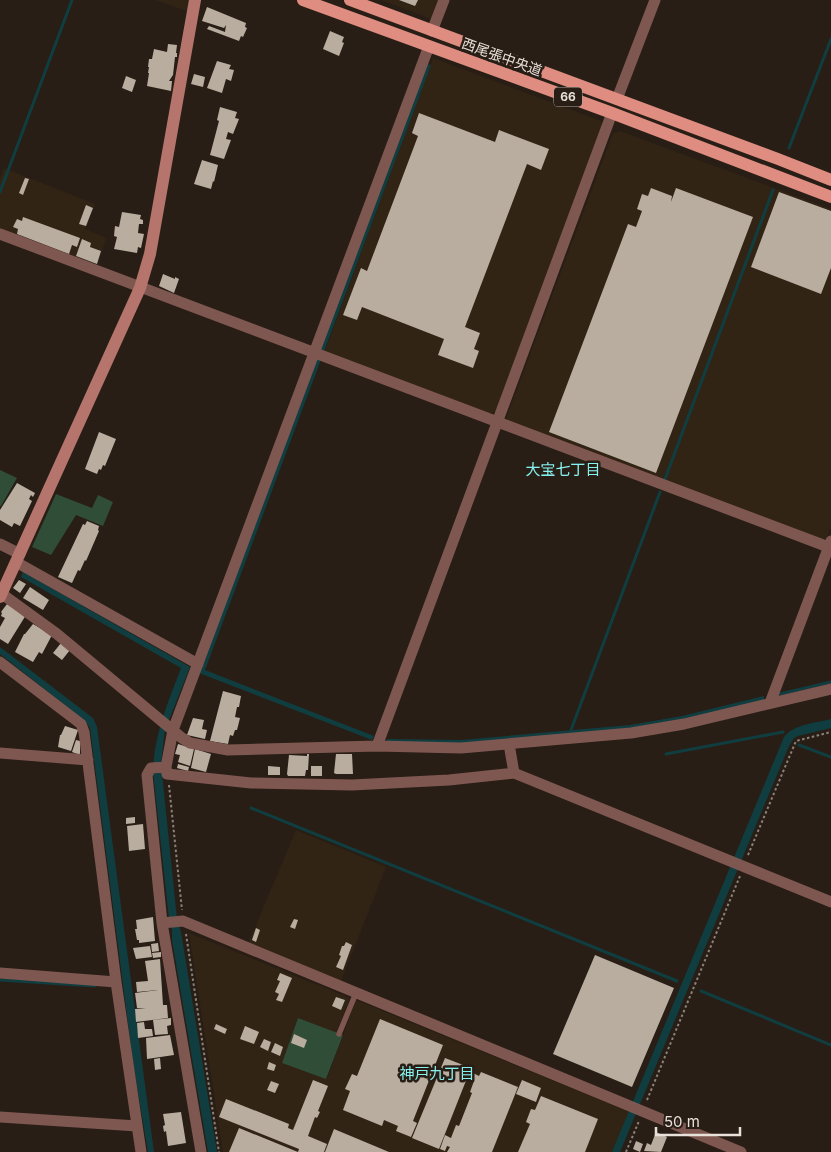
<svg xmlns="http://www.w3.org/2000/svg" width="831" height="1152" viewBox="0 0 831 1152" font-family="Inter,'Noto Sans JP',sans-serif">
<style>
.built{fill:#322415}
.green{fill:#304d37}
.water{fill:#103e40}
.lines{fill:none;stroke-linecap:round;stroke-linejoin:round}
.stream{stroke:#103e40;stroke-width:3}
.building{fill:#b9ada0}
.path{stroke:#8b837b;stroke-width:2;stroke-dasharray:2.5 2.5;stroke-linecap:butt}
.lane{stroke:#7f5751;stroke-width:5.5}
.street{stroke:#7f5751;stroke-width:11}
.secondary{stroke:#b5756c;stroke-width:12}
.primary{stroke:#df8c81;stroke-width:12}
.labels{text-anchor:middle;stroke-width:5;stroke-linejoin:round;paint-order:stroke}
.shield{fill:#281e15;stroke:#aea69f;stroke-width:1}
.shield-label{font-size:12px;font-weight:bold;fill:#e8e1da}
.street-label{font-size:14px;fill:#e8e1da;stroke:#281e15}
.neighbourhood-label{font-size:15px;fill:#86f2ef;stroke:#281e15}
</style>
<rect width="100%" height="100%" fill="#281e15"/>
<!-- built -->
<path class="built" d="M155 0H189L187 11Z
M381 0H442L432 19Z
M433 58 601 121 602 127 496 411 490 414 325 351Z
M620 131 831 209V526L827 538 821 540 508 421 507 416 613 133Z
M4 168 95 204 85 229 106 238 97 265 0 230V179Z
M296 830 386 867 341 981 248 944Z
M189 933 350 998 336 1033 298 1018 282 1063 327 1079 356 1000 629 1112 612 1152H223Z"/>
<!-- green -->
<path class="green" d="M0 470 17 478 1 506H0Z
M56 494 92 508 98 495 113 502 103 526 76 515 51 555 32 547Z
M298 1018 343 1035 326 1079 282 1063Z"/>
<!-- water -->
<path class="water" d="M427 64 431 65 205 670 374 736 372 740 199 673Z
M23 572 190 667 165 730 161 764 177 919 181 932 217 1152H208L172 940V930L169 919 153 771C154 735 168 702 181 668L21 577Z
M0 647 93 718 97 727 154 1152H148L133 1062 90 728 85 721 0 654Z
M764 696V700L683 719 630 728 462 744 386 742 387 739 461 740 630 725 682 716Z
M831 719V728L798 736 794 738 789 746 620 1152H612L784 737C794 724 816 723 831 719Z"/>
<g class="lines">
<!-- stream -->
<path class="stream" d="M789 148 831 39
M0 192 72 0
M665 479 773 190
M780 694 831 682
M571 730 660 492
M799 745 831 757
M666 754 783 732
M251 808 677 981
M0 980 95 986
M701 991 831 1045"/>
</g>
<!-- building -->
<path class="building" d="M399 0H418L415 6Z
M207 7 246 23 245 27 247 28 243 37 241 36 239 41 207 29 209 26 225 32 226 25 224 28 202 21Z
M330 31 344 37 342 42 344 43 339 56 323 49Z
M168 44 177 45 176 53H177V57H175L173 75 169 81H172L171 91 147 86 149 73H148L149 67H148L149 59H152L154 49 167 52Z
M217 61 231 65 229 69 234 70 231 81 226 79 222 93 207 88Z
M194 74 205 77 203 87 191 84Z
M126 76 136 80 132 92 122 88Z
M220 107 237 112 235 118 239 119 233 134 228 132 226 139 231 140 224 159 210 155 219 121 217 120Z
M419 113 495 142 499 130 549 149 541 170 527 164 465 327 480 333 474 349 479 351 473 368 438 355 444 339 362 307 357 320 343 315 361 268 367 271 418 136 412 133Z
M202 160 218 165 214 182 213 181 211 189 194 184Z
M25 178 29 179 23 195 19 193Z
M651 188 672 196 671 202 676 188 753 217 656 473 549 432 628 224 636 227 642 211 637 209 642 194 648 196Z
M779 192 831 211V268L821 294 751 267Z
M86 205 93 208 86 226 79 224Z
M122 212 141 215 140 219 143 220V224H139L138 233 144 234 141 248 138 247 137 253 114 249 117 237 114 236 115 226 119 227Z
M23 217 80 238 77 247 72 245 69 254 17 234 18 229 13 227 17 219 22 221Z
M82 239 91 243 90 247 101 251 97 264 76 256Z
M163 274 175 279V277L179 279 174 293 159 286Z
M99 432 116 439 105 466 103 465 101 470 99 469 97 474 85 469Z
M17 483 35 493 33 497 31 495 29 499 32 501 20 526 14 523 12 527 0 520V510Z
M87 521 99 526 98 530 99 531 86 561 85 560 80 571 78 570 72 583 58 577 83 524 85 525Z
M19 580 26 584 20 593 13 588Z
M30 587 49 600 43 610 23 598Z
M7 604 26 615 8 644 0 639V627L5 618 1 616 2 613 1 612Z
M33 624 52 635 42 654 39 652 33 662 15 652 24 634H25Z
M61 643 70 650 62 660 53 653Z
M223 691 241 696 239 707H237L235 717 240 718 237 730H235L233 736 230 735 228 744 210 741Z
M193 718 204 720 202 729 207 730 205 739 187 735Z
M65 726 78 730 71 751 58 747 60 735H61Z
M76 740 80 741V755L72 752Z
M178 744 194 749 190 766 178 762 180 755 175 754Z
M195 749 211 754 206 772 191 768Z
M307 754H309L308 770H306L305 776H288L287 774 289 755 307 756Z
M336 754H352L353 774H336L334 773Z
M178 764 189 767 188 771 177 768Z
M268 766 280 767V775H268Z
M311 766H322V776H311Z
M135 817V823L126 824V818Z
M143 824 145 849 129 851 127 826Z
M153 917 155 941 139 943V940H137L135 929H137L136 920Z
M294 919 298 920 295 929 290 927Z
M256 928 260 930 256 942 252 940Z
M346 942 352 945 343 970 336 967 341 956 339 955 342 946H344Z
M158 943 159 951 152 952 151 944Z
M150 946 152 957 136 959 133 948Z
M161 952V957L153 958 152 953Z
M595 955 674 988 632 1087 553 1054Z
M160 959 163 1005H167L168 1018 136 1022 135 1009 146 1008H137L135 993 158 990 137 992 136 982 148 981 145 961Z
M280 973 292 978 282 1002 276 1000 279 994 275 992 280 981 277 980Z
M336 997 345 1000 341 1010 332 1006Z
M171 1018V1025L167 1026 168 1034 155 1035 153 1020Z
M380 1019 443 1045 413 1121 417 1123 411 1137 396 1131 398 1126 384 1120 382 1126 343 1110 350 1091 345 1089 352 1074 357 1076Z
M144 1022 145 1029H152L153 1036 138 1038 137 1023Z
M216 1024 227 1029 225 1034 214 1029Z
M245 1026 259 1032 254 1044 240 1039Z
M294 1034 307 1040 304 1048 291 1043Z
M170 1035 174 1055 147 1059 146 1038Z
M264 1039 271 1042 268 1051 260 1047Z
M275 1043 283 1047 280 1056 271 1052Z
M160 1058 161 1069 155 1070 154 1059Z
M445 1058 471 1068 439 1149 412 1138Z
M269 1062 276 1065 274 1071 267 1069Z
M471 1072 479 1076 481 1072 518 1087 492 1152H447L450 1147 447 1146 445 1151 440 1149 445 1135 451 1138 456 1125 459 1126 472 1093 470 1092 474 1081 468 1079Z
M313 1080 328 1086 318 1111 320 1112 317 1118 315 1117 308 1136 327 1144 324 1152H229L239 1128 298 1152 299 1149 219 1117 226 1099 289 1124 288 1128 293 1130Z
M522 1080 541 1088 536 1102 516 1094Z
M271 1081 279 1084 275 1093 267 1090Z
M541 1096 598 1119 585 1152H518L530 1124 526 1122 531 1109 535 1110Z
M181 1112 186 1143 168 1146 166 1131 164 1132 163 1126 165 1125 163 1114Z
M334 1129 389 1152H325Z
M656 1132 667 1137 661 1152 644 1151 647 1143 651 1145Z
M636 1141 643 1144 640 1152 633 1149Z"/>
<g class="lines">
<!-- path -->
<path class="path" d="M169 785 182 910
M748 855 796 741 831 732
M186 934 219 1152
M647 1100 740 876
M626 1152 639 1121"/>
<!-- lane -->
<path class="lane" d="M339 1034 356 993"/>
<!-- street -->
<path class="street" d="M432 31 444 0
M617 99 655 0
M0 234 831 548
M0 544 20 554
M16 562 198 664
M2 594 57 634 182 738 190 743 228 750 377 746 461 748 631 733 684 724 831 689
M0 662 81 724 84 732 116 982 141 1152
M770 703 831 541
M509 744 514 773
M377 746 612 113
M0 753 88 760
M166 767 167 774 251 783 352 785 449 780 514 773 831 902
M162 923 183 921 741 1152
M0 973 116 982
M0 1117 137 1126
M201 1152 162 923 147 775 151 768 166 767 173 730 429 46"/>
<!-- secondary -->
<path class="secondary" d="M0 597 140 288 150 254 195 0"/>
<!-- primary -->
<path class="primary" d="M303 0 612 113 831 197
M350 0 778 159 831 180"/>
</g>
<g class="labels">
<!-- shield labels -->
<rect class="shield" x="554" y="87.5" width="28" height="19" rx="4"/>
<g class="shield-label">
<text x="568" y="101">66</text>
</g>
<!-- street labels -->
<g class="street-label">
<text transform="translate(502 57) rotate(20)" y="5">西尾張中央道</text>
</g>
<!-- neighbourhood labels -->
<g class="neighbourhood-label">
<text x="563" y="475">大宝七丁目</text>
<text x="437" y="1079">神戸九丁目</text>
</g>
</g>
<!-- scale -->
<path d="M656 1127v8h84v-8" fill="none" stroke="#e8e1da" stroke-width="2.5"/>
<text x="664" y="1127" font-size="15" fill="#e8e1da" stroke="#281e15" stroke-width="4" paint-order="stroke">50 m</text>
</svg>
